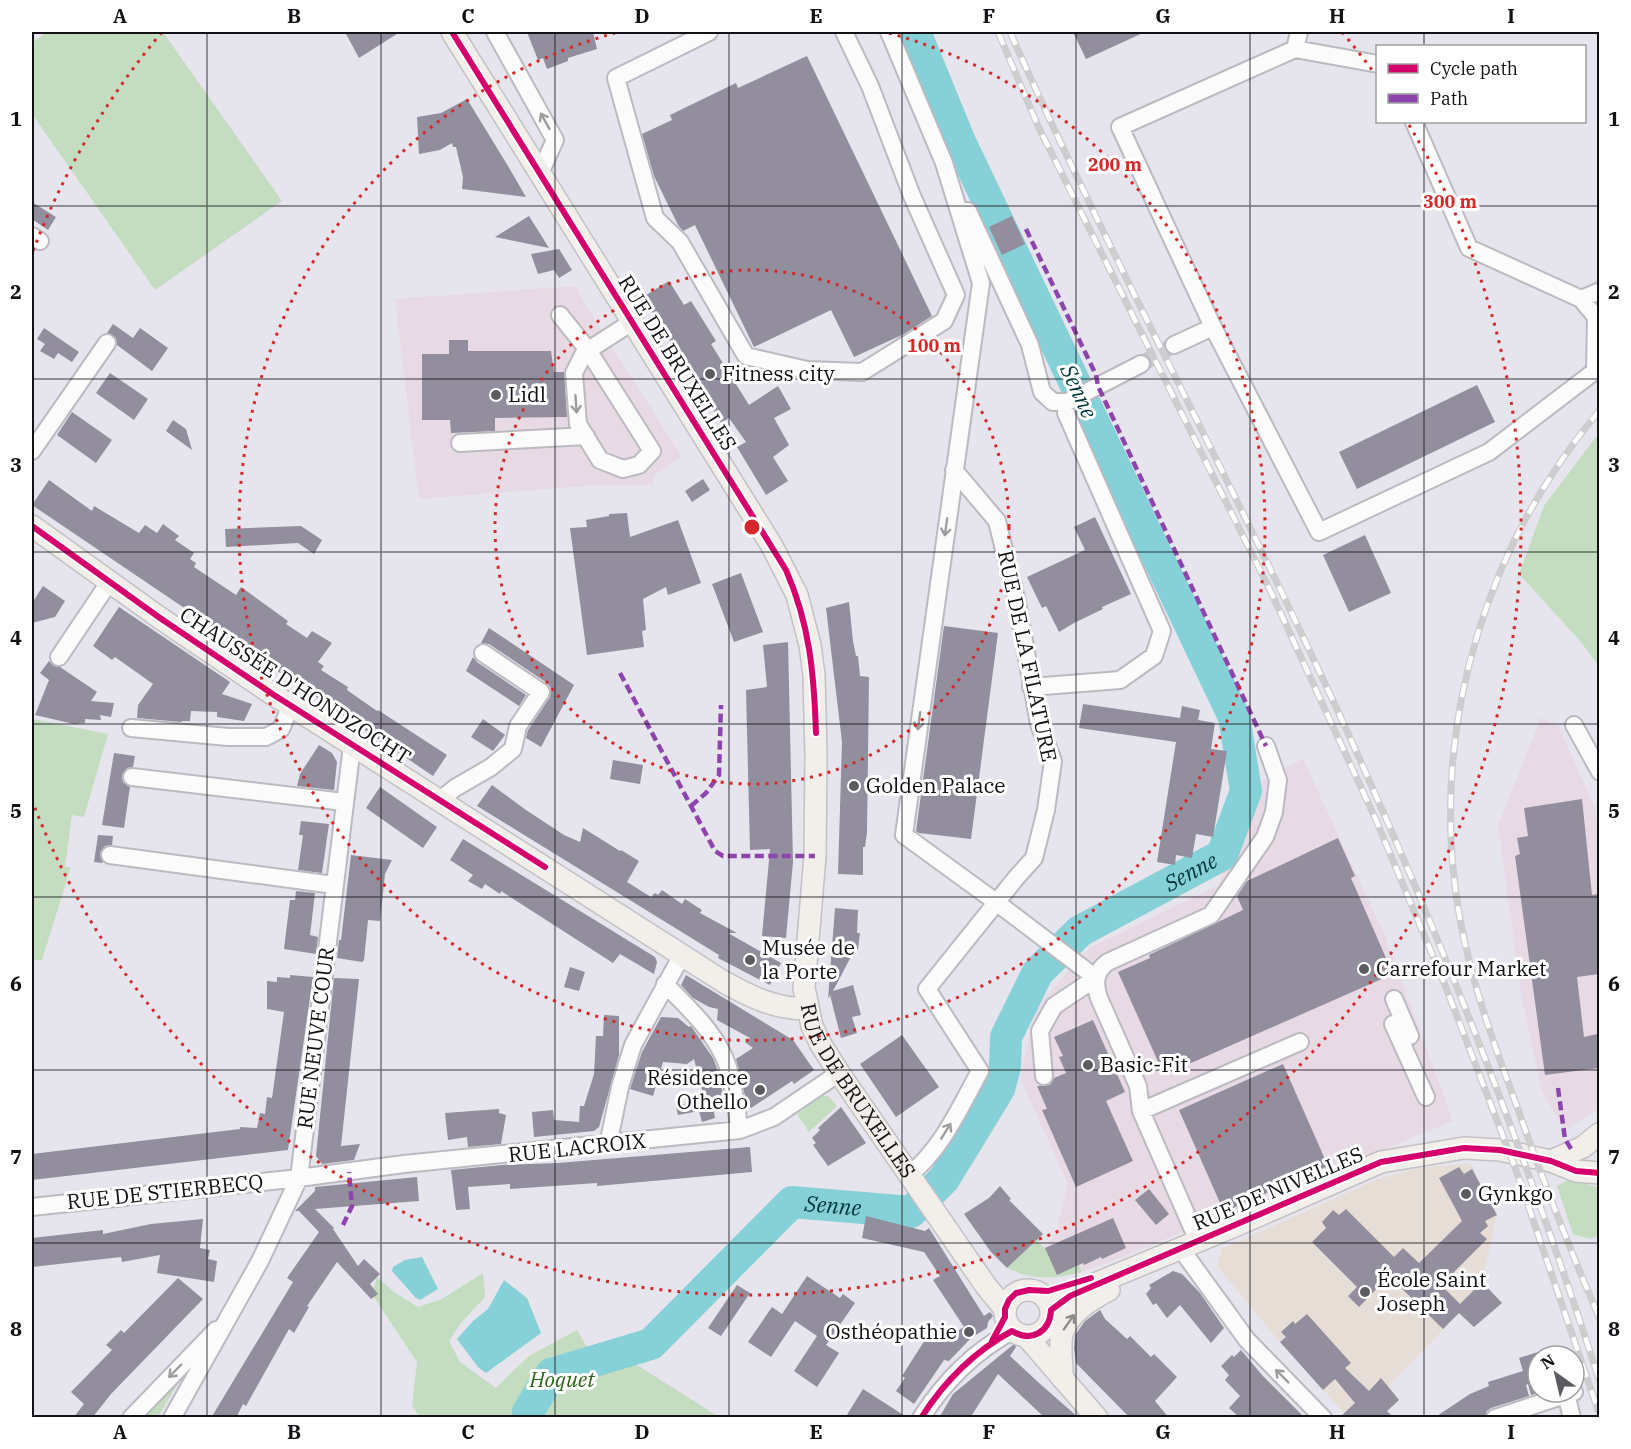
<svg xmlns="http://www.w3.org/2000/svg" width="1631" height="1449" viewBox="0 0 1631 1449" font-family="'IBM Plex Serif',serif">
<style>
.commercial{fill:#e8dae4}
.education{fill:#e7ddd7}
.green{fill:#c4ddc1}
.water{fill:#86d0d8}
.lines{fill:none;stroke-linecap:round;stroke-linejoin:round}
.river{stroke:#86d0d8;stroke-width:32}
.building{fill:#928e9d}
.minor-tunnel{stroke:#c6c4cc;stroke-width:16;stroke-dasharray:16 8;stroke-linecap:butt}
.minor-casing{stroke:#bbbac0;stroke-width:20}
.major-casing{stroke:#c2c1c5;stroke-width:24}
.minor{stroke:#fbfbfc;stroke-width:16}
.major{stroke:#f2eee9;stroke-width:21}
.rail-casing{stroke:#cdcccf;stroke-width:7}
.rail{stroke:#fff;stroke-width:4.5;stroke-dasharray:14;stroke-linecap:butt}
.quiet{stroke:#8e44ad;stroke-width:4.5;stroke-dasharray:9 4.5;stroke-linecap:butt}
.cycleway-casing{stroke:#fff;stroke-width:10}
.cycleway{stroke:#d6006c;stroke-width:6}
.oneway{stroke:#9e9da0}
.oneway2{stroke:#8d8b8a}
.grid{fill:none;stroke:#121116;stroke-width:1.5;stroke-opacity:0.55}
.ring{fill:none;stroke:#d62828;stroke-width:3;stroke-dasharray:3 6}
.poi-dot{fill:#5c5b61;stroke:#fff;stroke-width:2}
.labels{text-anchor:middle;stroke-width:6;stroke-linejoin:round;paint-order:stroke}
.street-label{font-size:21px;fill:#121116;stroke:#fff}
.poi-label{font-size:21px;fill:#121116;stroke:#fff;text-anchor:start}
.park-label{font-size:21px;font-style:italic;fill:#2a6717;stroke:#fff}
.water-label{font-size:22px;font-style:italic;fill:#01373a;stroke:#fff}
.centre{fill:#d62828;stroke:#fff;stroke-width:3}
.ring-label{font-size:18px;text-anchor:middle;font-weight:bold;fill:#d62828;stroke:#fff;stroke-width:6;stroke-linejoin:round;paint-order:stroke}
.neatline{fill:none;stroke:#121116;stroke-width:2}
.grid-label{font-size:20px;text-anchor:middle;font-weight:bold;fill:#121116}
</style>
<rect width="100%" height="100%" fill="#e6e4ec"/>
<!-- commercial -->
<path class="commercial" d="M576 286 586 306 682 457 654 475 653 485 584 486 419 499 395 299Z
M1541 718 1558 725 1594 806 1600 837 1599 1109 1565 1130 1542 1092 1522 999 1498 825Z
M1303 759 1385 936 1453 1121 1107 1263 1082 1272 1079 1265 1057 1275 1045 1248 1056 1233 1068 1184 1020 1078 1036 1007 1089 948 1219 885 1251 787Z"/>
<!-- education -->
<path class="education" d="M1470 1163 1497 1215 1482 1282 1502 1303 1474 1327 1459 1313 1389 1386 1399 1400 1387 1411 1348 1417 1280 1342 1217 1266 1222 1249 1376 1180 1419 1168Z"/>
<!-- green -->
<path class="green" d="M47 32H163L282 201 155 290 32 114V43Z
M1599 433H1600L1599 666 1581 642 1519 574 1544 506Z
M32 719 108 734 84 817 72 815 65 867H71L42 960H32Z
M823 1096H828L837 1106 809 1132 797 1114Z
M1570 1179 1599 1188V1236L1590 1239 1573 1234 1557 1186Z
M1043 1234 1038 1242 1045 1248 1057 1274 1079 1265 1082 1272C1053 1279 1036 1281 1007 1268Z
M483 1273 485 1297 461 1323 449 1341 460 1362 496 1388 529 1356 577 1330 601 1371 637 1365 719 1417H420L412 1406 417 1362 372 1294 377 1277 394 1292 418 1307 442 1299Z
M182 1377 158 1417H145Z"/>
<!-- water -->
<path class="water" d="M422 1257 438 1289 420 1300 416 1298 392 1271 393 1267 405 1260Z
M504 1280 527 1298 541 1333 486 1373 478 1367 457 1339 473 1321 488 1309Z"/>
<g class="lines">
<!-- river -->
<path class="river" id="s1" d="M528 1418V1412L551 1374 651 1344 792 1202 911 1212 944 1179 999 1089 1005 1067 1006 1037 1038 972 1080 931 1222 855 1246 791 1234 717 960 142 915 32"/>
</g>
<!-- building -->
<path class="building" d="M345 32H400L359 58Z
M527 32H593L597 49 568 58V61L547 69 543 58 538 60Z
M1073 32H1145L1086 59Z
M807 56 932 316 904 334 854 357 831 310 754 347 695 225 683 231 678 225 654 176 642 134 672 120 670 115 736 83 738 88Z
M467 99 508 166 526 197 462 189 463 177 456 147H453L452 143 440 150 419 154 417 117 441 113Z
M32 202 56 217 48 230 32 219Z
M529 216 549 248 495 237Z
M1012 216 1025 244 1002 255 989 227Z
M559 249 572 270 559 278 554 270 538 274 531 254Z
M669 281 684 305 691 301 716 341 711 344 749 405 778 386 791 409 774 418 789 445 773 457 788 481 766 495 737 447 746 442 729 418 721 423 643 297Z
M113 324 133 338 140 328 168 348 152 371 117 345 116 338 107 333Z
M44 328 79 352 72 362 58 353 54 359 40 351 45 344 37 339Z
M449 340H468V351H551L554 372H564L567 417 495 418V431L451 433 450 420H422V354H449Z
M110 373 148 399 134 420 96 393Z
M1477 385 1495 422 1357 489 1339 452Z
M72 412 112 440 96 463 57 435Z
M173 420 186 429 192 450 166 431Z
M703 479 710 490 692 502 685 491Z
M49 480 92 511 94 506 139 533 145 525 157 533 163 524 179 536 175 540 194 553 190 559 196 563 194 567 236 595 241 587 288 621 286 624 307 638 312 631 332 643 318 662 324 666 321 670 348 687 347 690 377 711 378 710 447 755 433 776 32 505Z
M627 513 630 537 678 520 701 583 668 595 666 587 643 599 646 630 642 631 644 647 587 655 570 528 587 527 586 520 609 516V514Z
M1095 517 1131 594 1102 607 1103 609 1074 623 1059 632 1046 606 1042 608 1027 577 1085 550 1074 527Z
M301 526 322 540 314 554 298 543 226 547 225 529Z
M1365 535 1391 593 1349 612 1323 555Z
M741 573 763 632 734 642 712 584Z
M43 586 65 601 55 617 32 623V603Z
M849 602 853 641 856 656H858L860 676 869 677 867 832 865 847H863V875L838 874 842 742 826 608Z
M119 607 230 682 222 694 252 704 244 721 217 717V712L191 711 190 721H182L181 722 137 718 138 705 153 684 115 657 112 660 93 646Z
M944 626 998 633 971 839 919 833 916 831Z
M489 628 574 685 541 747 526 738 528 730 550 697 551 688 547 683 489 644 481 643Z
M788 642 793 862 786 938 762 936 770 849 750 850 746 690 767 687 763 645Z
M473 657 477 662 526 695 519 706 466 671Z
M49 661 54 666 60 667 97 692 91 701 114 703 111 717 100 715 101 720 85 719V723L74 724 35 715 49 680 40 673Z
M1083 704 1180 718 1182 706 1200 710 1198 720 1215 723 1211 749 1227 751 1213 837 1196 834 1192 858 1176 855 1175 865 1157 862 1176 742 1079 728Z
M483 719 505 735 493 751 471 737Z
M319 745 332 753 337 762 334 790 297 786 300 774Z
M114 753 135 756 133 767 127 768 122 775 123 782 130 787 124 828 102 825Z
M613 760 643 765 640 784 610 779Z
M492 785 526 810 564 835 580 842 583 828 620 851 621 850 639 861 627 882 651 897 655 893 658 895 662 890 682 904 685 899 702 910 700 913 737 933H728L781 963 770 985 718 958 719 955 477 806Z
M380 787 437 827 423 848 366 808Z
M1582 799 1592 895 1598 894 1599 906V974L1577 977 1584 1037 1597 1034 1599 1068 1545 1075 1515 856 1520 854 1517 838 1528 836 1524 808Z
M301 821 329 824 322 873 298 870 303 835H299Z
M98 835 113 836 112 845 105 846 100 853 103 863 94 862Z
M1338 838 1355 876 1351 878 1393 974 1164 1075 1118 972 1150 958 1149 955 1243 910 1237 896 1247 881Z
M463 839 655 957 657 962 654 974 620 954 613 963 501 891 500 894 485 884 482 889 468 881 473 875 450 860Z
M351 855 392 860 385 874 380 921 368 920 364 960 362 962 337 958 339 940H341Z
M296 891 315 893 310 935 318 937 316 954 284 949 290 900H295Z
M835 908 858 910 857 933H860L858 949H855L833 991 853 985 861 1015 852 1017 857 1033 841 1038 830 995 828 999Z
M570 967 585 972 579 991 564 987Z
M290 975 313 977 288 1150 32 1180V1154L240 1129V1127L257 1128 260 1113 265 1114 267 1097 272 1098 284 1012 267 1009V981L277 982V977L290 978Z
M686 975 793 1040 814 1070 794 1084 792 1081 751 1108 746 1100 736 1059 753 1048 745 1042 750 1038 717 1020 718 1009 709 1007 693 998 681 985Z
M334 978 359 979 341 1146 360 1144 354 1160 322 1164 316 1156Z
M604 1015 619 1016V1055L599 1127 594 1131 534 1137 532 1112 553 1110 554 1120 579 1122 580 1106H584L594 1074 596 1036H603Z
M661 1017 678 1018 689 1027 691 1026 713 1058 719 1074 725 1105 713 1107 715 1118 702 1122 699 1111 678 1115 676 1107 704 1097 694 1059 687 1064 663 1062 653 1096 630 1089 642 1052Z
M1093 1020 1125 1092 1106 1101 1133 1161 1076 1187 1042 1110 1047 1109 1037 1086 1050 1085 1054 1078 1066 1073 1059 1057 1063 1056 1054 1037Z
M902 1035 939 1087 896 1117 860 1064Z
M1283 1064 1328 1166 1224 1212 1179 1110Z
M841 1107 866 1143 828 1166 813 1145 816 1143 812 1138 820 1130 818 1128Z
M499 1109V1113L506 1115 501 1144 468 1147 467 1137 448 1140 445 1113Z
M750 1147 752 1172 597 1186V1183L510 1189V1184L468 1187 470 1209 456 1210 451 1170 502 1165 558 1163Z
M1459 1167 1464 1174 1472 1169 1497 1215 1485 1221 1488 1226 1480 1233 1487 1239 1441 1285 1460 1304 1482 1282 1502 1303 1474 1327 1459 1313 1443 1329 1389 1276 1359 1307 1348 1296 1357 1287 1312 1242 1326 1228 1322 1222 1333 1210 1339 1215 1346 1209 1394 1257 1403 1248 1419 1263 1462 1221 1439 1178Z
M417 1177 419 1201 315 1209 334 1228 333 1229 358 1266 364 1259 380 1274 370 1284 378 1294 371 1299 337 1262 307 1306 309 1307 294 1333 289 1329 246 1406 243 1404 236 1418H211L293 1282 287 1278 319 1232 299 1211H295L315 1191V1187Z
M1000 1186 1011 1199 1009 1200 1043 1234 1007 1268 991 1252 964 1214 989 1198Z
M1149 1189 1169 1214 1156 1225 1135 1200Z
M866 1216 925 1231 929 1228 984 1316 990 1312 993 1316 988 1322 987 1328 971 1338 949 1361 944 1360 914 1404 896 1391 905 1378 902 1376 930 1332 942 1340 964 1327 933 1280 940 1276 924 1252 862 1238Z
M1113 1218 1126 1248 1102 1259 1101 1257 1084 1265 1083 1263 1057 1275 1045 1248Z
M203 1219 200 1248 210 1250 208 1259 217 1261 214 1282 157 1273 160 1255 122 1262 121 1257 32 1267V1238L103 1230V1234L151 1224Z
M1173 1271 1182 1274 1200 1293 1224 1328 1211 1343 1180 1305 1167 1318 1156 1303 1153 1305 1146 1294 1151 1288 1149 1285Z
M807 1276 840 1298 843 1294 855 1303 826 1345 839 1353 817 1387 794 1371 817 1336 795 1321 771 1357 748 1342 772 1307 782 1314Z
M178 1278 203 1299 111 1394 92 1418H73L84 1404 71 1392 112 1350 106 1345 121 1330 124 1333Z
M737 1285 750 1293 721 1336 708 1328Z
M1100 1310 1105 1319 1127 1339 1130 1336 1151 1357 1154 1354 1177 1377 1155 1401 1169 1418H1130L1076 1363 1074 1349 1075 1335 1085 1321Z
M1307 1314 1351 1363 1345 1368 1369 1391 1381 1378 1399 1400 1387 1411 1394 1418H1339L1355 1403 1335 1379 1323 1390 1280 1342 1286 1337 1281 1332 1293 1321 1295 1324Z
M1014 1344 1016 1347 1010 1356 1039 1383 1079 1418H1045L998 1374 970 1418H939L953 1394Z
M1241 1350 1262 1375 1305 1418H1240L1229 1408 1240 1396 1225 1380 1229 1375 1221 1366 1232 1355 1234 1357Z
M1538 1352V1393L1531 1395 1528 1384 1526 1385 1529 1396 1491 1408 1487 1411 1485 1418H1434L1470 1394 1489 1386 1488 1382 1523 1371 1519 1358Z
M863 1389 908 1418H845Z"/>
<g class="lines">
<!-- minor-tunnel -->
<path class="minor-tunnel" d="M1141 364 1174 345"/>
<defs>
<path id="minor" d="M495 32 555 140 540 173
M709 32 616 78 655 218 680 242 746 356 807 370 862 372 944 321 956 295 912 196 870 86 844 32
M889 32 944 163 981 283 904 835 996 902 1096 978 1054 1006 1040 1031 1044 1076
M1295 49 1299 32
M1378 64 1295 49 1120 127 1213 327 1319 532 1489 452 1595 371 1596 317 1581 299
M1414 122 1469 248 1581 299 1600 291
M968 211 1030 345 1042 392 1053 402H1067L1141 364
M32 236 40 241
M560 315 588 350 652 451 639 465 623 469 600 460 578 424 574 373 584 353 632 322
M1174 345 1213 327
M460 443 586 436
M32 451 107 343
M59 657 110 581
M1031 687 1120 680 1154 656 1162 631 1066 413
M1574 725 1600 772
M131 728 228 737H266L281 729 291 705
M132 777 344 802
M440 800 455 788 491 767 513 749 518 726 541 692 483 653
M110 855 334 885
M665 984C685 1005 709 1026 722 1053 734 1075 735 1106 740 1130
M1394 999 1410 1036
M1393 1024 1426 1097
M1141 1111 1300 1042
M608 1145 620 1087 633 1045 682 955
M909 1175C942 1149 960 1107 980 1071L927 989 1016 878 1034 858 1046 810 1053 761 1039 724 1017 602 997 521 954 470
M32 1207 299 1178 404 1164 740 1130 774 1117 839 1073
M1198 1241 1141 1111 1138 1086 1099 998C1094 983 1095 971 1108 962L1211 915 1265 837 1274 812 1278 780 1266 746
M1181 1249 1247 1340 1323 1418
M1566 1394 1572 1418
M131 1418 216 1330
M172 1418 260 1261 299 1178 352 746
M921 1418C944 1382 975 1351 1012 1331
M1495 1418 1574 1392"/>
<g id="major">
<path id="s2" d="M452 32 772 546 797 595 810 645 814 675 816 755 815 856 804 988 812 1026 820 1043 839 1073 986 1286 1005 1309"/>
<path d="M32 526 160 618 274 695 724 982C751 997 775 1009 808 1009"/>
<path d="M1551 1161 1583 1147 1599 1134"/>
<circle cx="1028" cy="1313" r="23"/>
<path d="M1051 1310 1070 1296 1090 1286 1237 1225 1381 1162 1464 1148 1500 1150 1551 1161 1576 1171 1600 1173"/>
<path d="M1027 1337 1097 1418"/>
<path d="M1062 1378C1063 1364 1058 1345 1063 1331 1071 1311 1092 1299 1109 1290"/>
</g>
</defs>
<!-- minor casing -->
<use href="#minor" class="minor-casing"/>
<!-- major casing -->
<use href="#major" class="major-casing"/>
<!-- minor -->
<use href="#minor" class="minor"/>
<!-- major -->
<use href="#major" class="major"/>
<defs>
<path id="rail" d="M998 32 1038 126 1270 590 1376 820 1445 985 1516 1170 1600 1416
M1010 32C1109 255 1226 470 1329 692 1433 916 1524 1147 1600 1382
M1600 410C1489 541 1434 715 1455 886 1464 961 1489 1031 1515 1101 1541 1175 1569 1248 1600 1319"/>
</defs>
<!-- rail casing -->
<use href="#rail" class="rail-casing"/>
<!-- rail -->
<use href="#rail" class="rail"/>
<!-- quiet -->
<path class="quiet" d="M1026 229 1096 375 1098 386 1266 746
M620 673 715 851 723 856H815
M691 806 706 793 719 775 721 705
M1558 1088 1565 1139 1573 1152
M343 1225 352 1206 349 1172"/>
<defs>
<path id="cycleway" d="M452 32 786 570C810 625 814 674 816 733
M32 526 160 618 274 695 545 867
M992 1341 1005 1317V1309L1009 1300 1016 1293 1029 1290 1048 1291 1091 1278
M921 1418C944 1382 975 1351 1012 1331 1031 1343 1050 1332 1051 1310L1070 1296 1381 1162 1464 1148 1500 1150 1551 1161 1576 1171 1600 1173"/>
</defs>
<!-- cycleway casing -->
<use href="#cycleway" class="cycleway-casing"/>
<!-- cycleway -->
<use href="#cycleway" class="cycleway"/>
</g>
<!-- one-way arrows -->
<defs><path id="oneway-shaft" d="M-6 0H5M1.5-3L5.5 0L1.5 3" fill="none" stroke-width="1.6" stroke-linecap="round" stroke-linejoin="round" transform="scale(1.5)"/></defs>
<g class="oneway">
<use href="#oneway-shaft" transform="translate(545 121) rotate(-119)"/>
<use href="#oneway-shaft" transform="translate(576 404) rotate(86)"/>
<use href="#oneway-shaft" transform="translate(946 527) rotate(98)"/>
<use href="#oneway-shaft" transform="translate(919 721) rotate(98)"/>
<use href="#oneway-shaft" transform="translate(946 1131) rotate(-58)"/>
<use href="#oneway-shaft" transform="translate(175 1371) rotate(134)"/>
<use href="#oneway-shaft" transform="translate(1282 1376) rotate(-135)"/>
</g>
<use class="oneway2" href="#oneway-shaft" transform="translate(1069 1322) rotate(-55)"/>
<!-- grid -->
<path class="grid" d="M207 32V1418M381 32V1418M555 32V1418M729 32V1418M902 32V1418M1076 32V1418M1250 32V1418M1424 32V46M1424 122V1418M32 206H1600M32 379H1600M32 552H1600M32 724H1600M32 897H1600M32 1070H1600M32 1243H1600"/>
<!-- distance rings -->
<g class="ring">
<circle cx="752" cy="527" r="257"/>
<path d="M889 33A513 513 0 1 1 615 33"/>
<path d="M33 251A770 770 0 0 1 162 32M1342 32A770 770 0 0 1 1375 74M1409 125A770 770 0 1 1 33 803"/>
</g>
<!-- markers -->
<g class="poi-dot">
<circle cx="710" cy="374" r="6"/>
<circle cx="496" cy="395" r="6"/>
<circle cx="854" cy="786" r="6"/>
<circle cx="750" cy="960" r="6"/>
<circle cx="1364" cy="969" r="6"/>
<circle cx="1088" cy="1065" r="6"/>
<circle cx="760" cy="1090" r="6"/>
<circle cx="1466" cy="1194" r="6"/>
<circle cx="1365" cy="1292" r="6"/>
<circle cx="969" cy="1332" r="6"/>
</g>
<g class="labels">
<!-- street labels -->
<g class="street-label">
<text transform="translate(677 363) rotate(58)" y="7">RUE DE BRUXELLES</text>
<text transform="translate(1027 656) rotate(78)" y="7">RUE DE LA FILATURE</text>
<text transform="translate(295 686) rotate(33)" y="7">CHAUSSÉE D'HONDZOCHT</text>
<text transform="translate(316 1038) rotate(-83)" y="7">RUE NEUVE COUR</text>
<text dy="7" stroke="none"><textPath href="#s2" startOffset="1173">RUE DE BRUXELLES</textPath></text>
<text transform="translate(577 1148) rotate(-6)" y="7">RUE LACROIX</text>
<text transform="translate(1278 1189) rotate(-23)" y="7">RUE DE NIVELLES</text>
<text transform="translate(165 1192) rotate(-6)" y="7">RUE DE STIERBECQ</text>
</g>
<!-- poi labels -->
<g class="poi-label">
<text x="722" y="381">Fitness city</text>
<text x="508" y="402">Lidl</text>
<text x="866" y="793">Golden Palace</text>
<text x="762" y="955">Musée de<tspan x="762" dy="24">la Porte</tspan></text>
<text x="1376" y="976">Carrefour Market</text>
<text x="1100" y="1072">Basic-Fit</text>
<text x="748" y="1085" text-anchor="end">Résidence<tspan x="748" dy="24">Othello</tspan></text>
<text x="1478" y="1201">Gynkgo</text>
<text x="1377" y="1287">École Saint<tspan x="1377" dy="24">Joseph</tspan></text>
<text x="957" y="1339" text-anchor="end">Osthéopathie</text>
</g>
<!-- park labels -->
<g class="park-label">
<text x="562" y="1387">Hoquet</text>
</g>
<!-- water labels -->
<g class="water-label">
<text transform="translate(1079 391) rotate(65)" y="8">Senne</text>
<text dy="8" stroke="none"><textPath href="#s1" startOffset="936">Senne</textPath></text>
<text dy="8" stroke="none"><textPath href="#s1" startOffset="396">Senne</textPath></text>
</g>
</g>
<circle cx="752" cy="527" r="9" class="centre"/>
<g class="ring-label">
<text x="1115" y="171">200 m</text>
<text x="1450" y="208">300 m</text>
<text x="934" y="352">100 m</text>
</g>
<!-- border -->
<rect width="1631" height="1449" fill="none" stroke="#ffffff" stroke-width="66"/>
<!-- legend -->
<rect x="1376" y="45" width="210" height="78" fill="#ffffff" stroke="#a0a0a2" stroke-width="1.5"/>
<rect x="1388" y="64" width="30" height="9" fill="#d6006c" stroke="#a0a0a2" stroke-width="1.5"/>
<text x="1430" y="75" font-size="18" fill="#121116">Cycle path</text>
<rect x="1388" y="94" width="30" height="9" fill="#8e44ad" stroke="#a0a0a2" stroke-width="1.5"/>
<text x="1430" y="105" font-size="18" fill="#121116">Path</text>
<!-- north arrow -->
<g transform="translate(1556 1374) rotate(326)"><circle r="28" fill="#ffffff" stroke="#a0a0a2" stroke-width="1.5"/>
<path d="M0-4.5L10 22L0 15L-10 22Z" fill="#5c5b61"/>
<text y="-9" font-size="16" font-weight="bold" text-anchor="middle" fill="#121116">N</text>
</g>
<rect x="33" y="33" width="1565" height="1383" class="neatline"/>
<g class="grid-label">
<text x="120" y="23">A</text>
<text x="294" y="23">B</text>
<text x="468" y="23">C</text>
<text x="642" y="23">D</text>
<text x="816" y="23">E</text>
<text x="989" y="23">F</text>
<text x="1163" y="23">G</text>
<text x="1337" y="23">H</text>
<text x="1511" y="23">I</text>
<text x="16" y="126">1</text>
<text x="1614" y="126">1</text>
<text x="16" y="299">2</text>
<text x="1614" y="299">2</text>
<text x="16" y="472">3</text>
<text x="1614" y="472">3</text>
<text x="16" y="645">4</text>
<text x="1614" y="645">4</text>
<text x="16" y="818">5</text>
<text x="1614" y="818">5</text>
<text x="16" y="991">6</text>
<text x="1614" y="991">6</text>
<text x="16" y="1164">7</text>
<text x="1614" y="1164">7</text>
<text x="16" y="1336">8</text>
<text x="1614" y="1336">8</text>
<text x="120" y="1439">A</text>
<text x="294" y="1439">B</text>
<text x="468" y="1439">C</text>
<text x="642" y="1439">D</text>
<text x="816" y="1439">E</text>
<text x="989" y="1439">F</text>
<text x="1163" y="1439">G</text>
<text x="1337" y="1439">H</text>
<text x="1511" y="1439">I</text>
</g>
</svg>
